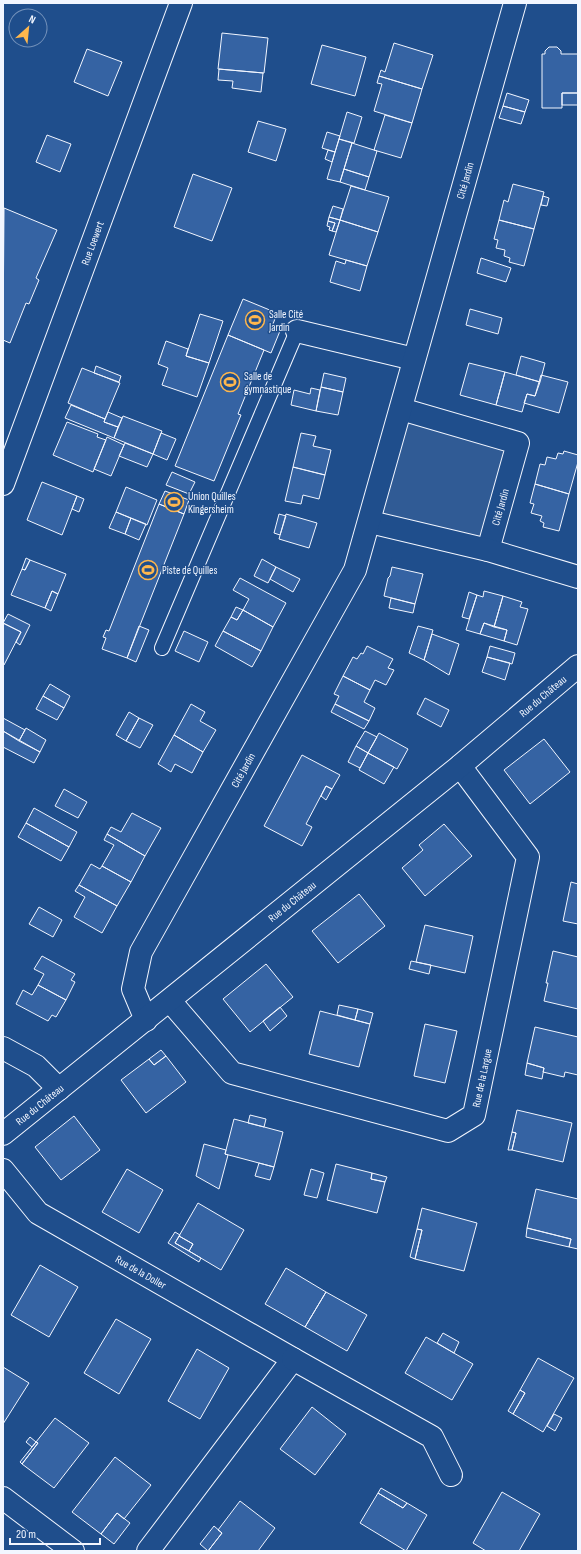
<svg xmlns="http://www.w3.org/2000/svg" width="581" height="1554" viewBox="0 0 581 1554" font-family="'Sofia Sans Condensed',sans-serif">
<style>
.built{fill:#305b95;stroke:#a8bbd7}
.building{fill:#3563a3;stroke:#f2f6ff}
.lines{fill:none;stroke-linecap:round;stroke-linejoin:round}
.lane-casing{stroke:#f2f6ff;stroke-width:16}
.street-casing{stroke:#f2f6ff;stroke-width:24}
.lane{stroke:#1f4e8c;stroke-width:14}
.street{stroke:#1f4e8c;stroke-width:22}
.labels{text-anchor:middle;stroke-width:3;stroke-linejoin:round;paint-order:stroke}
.street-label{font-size:11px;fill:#f2f6ff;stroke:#1f4e8c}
.poi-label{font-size:11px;fill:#f2f6ff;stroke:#1f4e8c;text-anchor:start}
</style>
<rect width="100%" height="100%" fill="#1f4e8c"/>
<!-- built -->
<path class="built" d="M401 409 518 443 488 550 370 522Z"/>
<!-- building -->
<path class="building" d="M222 33 268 38 264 73 218 69Z
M394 43 433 55 422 89 379 76 381 70 385 72Z
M322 45 366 57 355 96 311 84Z
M549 47H557L561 51V54H578V93H562V108H542V54H545V51Z
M87 49 122 62 108 96 74 82Z
M219 69 263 73 261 92 232 88 233 81 218 80Z
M379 76 422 89 412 123 374 111 382 84 377 83Z
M507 93 529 100 525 112 503 106Z
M562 93H578V105H562Z
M503 106 525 112 521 124 499 118Z
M347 112 362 117 354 143 339 139Z
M385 115 412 123 401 158 374 150Z
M258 121 286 129 276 161 248 152Z
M327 132 340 136 335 152 322 148Z
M47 135 71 144 60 172 36 162Z
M339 139 352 143 340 182 327 179Z
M352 143 377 151 369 177 344 169Z
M328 150 335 152 332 162 325 159Z
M344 169 369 177 365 190 340 182Z
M193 174 232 188 212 241 174 227Z
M513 184 544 192 534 229 499 220 504 200 508 202Z
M351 186 389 197 378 232 340 220Z
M543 196 549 198 547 206 541 205Z
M333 206 343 209 340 220 329 217Z
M4 208 57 230 36 278 39 280 29 304 26 303 10 343 3 340Z
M329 217 340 220 336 232 332 231 335 223 328 221Z
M340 220 378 232 367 266 329 255Z
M499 220 534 229 524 266 509 262 510 258 504 256 505 250 496 248 498 240 494 239Z
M328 221 335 223 332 231 329 230 330 227 327 226Z
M481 258 511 268 506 282 477 273Z
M346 260 367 266 360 291 330 282 336 261 345 264Z
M243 299 277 313 272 327 280 331 271 353 228 335Z
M470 309 502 318 498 334 466 325Z
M200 314 223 321 209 363 186 356Z
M228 335 264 350 238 414 241 415 214 481 175 466Z
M166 341 188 349 186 356 209 363 197 397 162 385 168 368 158 364Z
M521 356 545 363 540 382 516 375Z
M469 363 505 372 496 405 460 395Z
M96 366 121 376 119 382 94 373Z
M82 368 120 383 105 419 68 403Z
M505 372 540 382 535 396 527 394 522 412 496 405Z
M324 373 346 378 343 392 321 387Z
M541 375 568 382 559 413 524 403 527 394 535 396Z
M321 387 343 392 338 415 316 411Z
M311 388 320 390 316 411 291 405 294 390 310 394Z
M71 405 105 419 104 422 118 427 114 438 65 418Z
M108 412 122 418 118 427 104 422Z
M123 416 162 431 153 454 114 438Z
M67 422 98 434 97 437 106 440 93 472 53 455Z
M161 433 176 439 167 460 153 454Z
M301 433 316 436 313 446 331 450 325 475 293 467Z
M107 437 124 445 111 476 94 469Z
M125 443 153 454 147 467 119 456Z
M564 451 578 455V462L569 494 535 484 540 464 545 465 547 457 556 459 558 453 563 454Z
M293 467 325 475 319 499 303 495 301 504 285 501Z
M172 472 195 482 189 494 166 485Z
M42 482 77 496 62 535 27 520Z
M535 484 569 494 559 531 543 527 544 523 540 521 542 516 531 513 534 504 530 503Z
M126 487 157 500 147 525 116 512Z
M165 491 189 500 184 514 159 504Z
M77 496 84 499 79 512 72 509Z
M159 504 184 514 127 658 102 649 106 638 103 637 106 630 109 631Z
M116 512 131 518 125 534 109 528Z
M279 514 286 516 280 535 274 533Z
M286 514 317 523 309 548 279 539Z
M131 518 146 524 139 540 125 534Z
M26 558 30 560 25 570 22 569Z
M262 559 276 567 268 583 254 576Z
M30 560 66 574 58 594 52 591 45 608 11 595 22 569 25 570Z
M276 567 300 579 293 592 270 579Z
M392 567 423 574 415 604 384 596 388 578 390 576Z
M240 578 286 603 273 627 243 610 249 599 233 590Z
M52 591 58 594 51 611 45 608Z
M484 591 503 596 494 627 484 623 480 634 466 630 477 595 483 597Z
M469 592 477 595 469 619 462 617Z
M503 596 522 602 520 607 528 609 517 645 504 641 507 630 494 627Z
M391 598 415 604 413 613 389 608Z
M236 607 243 610 237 620 231 617Z
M243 610 273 627 261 651 223 631 231 617 237 620Z
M8 614 30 625 20 645 16 642 21 632 3 623Z
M3 623 21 632 4 665H3Z
M484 623 507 630 504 641 480 634Z
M139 626 149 630 136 662 127 658Z
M418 626 433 630 424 660 409 653Z
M184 631 208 642 199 662 175 651Z
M223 631 261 651 252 667 215 646Z
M432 634 459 644 449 675 424 660Z
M367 646 393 659 388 668 394 670 386 685 375 680 370 690 343 676 353 657 357 659 361 653 363 654Z
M490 646 515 653 512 664 487 657Z
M487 657 510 663 505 680 482 672Z
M343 676 370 690 364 702 375 708 369 721 335 704 339 696 334 694Z
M50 684 70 696 64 708 43 696Z
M43 696 64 708 57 720 36 709Z
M425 698 449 710 441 727 417 714Z
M191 704 205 712 200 721 216 730 203 752 174 735Z
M335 704 369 721 364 729 331 712Z
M129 712 139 718 126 741 116 735Z
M3 718 25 730 19 741 3 731Z
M139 718 153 725 140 748 126 741Z
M26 728 46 740 40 752 19 741Z
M3 731 40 752 34 763 3 747Z
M365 731 377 737 368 753 356 746Z
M379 733 408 749 397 769 368 753Z
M174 735 203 752 192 773 175 764 171 772 158 764Z
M544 739 570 772 530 804 504 770Z
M356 746 368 753 360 768 348 762Z
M368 753 394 767 384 784 359 770Z
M302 755 340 775 332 789 326 786 306 824 312 827 302 846 264 826Z
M326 786 332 789 326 800 321 796Z
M64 789 87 802 78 818 55 806Z
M34 808 77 832 69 847 26 823Z
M132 813 161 828 145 856 107 834 111 827 121 832Z
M26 823 69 847 61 861 18 837Z
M444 824 472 856 425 896 402 868 423 850 419 845Z
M107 834 145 856 131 882 102 866 114 845 104 840Z
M91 864 100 869 102 866 131 882 117 906 79 885Z
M571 882 578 884V924L563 921Z
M79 885 117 906 102 933 74 917 85 897 75 891Z
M359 894 385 926 338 963 312 931Z
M39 907 62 920 53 937 29 924Z
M425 925 473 936 465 973 416 962Z
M553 951 578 957V1009L544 1001 548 983H546Z
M42 956 75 974 71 980 75 982 66 1000 38 985 44 974 34 969Z
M411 961 431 965 429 974 409 969Z
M266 964 293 997 250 1032 223 999Z
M38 985 66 1000 56 1017 52 1015 48 1021 16 1004 23 990 32 995Z
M339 1005 358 1009 355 1020 337 1015Z
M280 1007 287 1016 270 1031 263 1021Z
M358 1009 373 1013 370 1024 355 1020Z
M320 1011 370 1024 359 1067 309 1054Z
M425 1024 457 1031 445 1083 414 1076Z
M535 1027 578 1037V1075L565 1072 564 1077 543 1072 544 1068 527 1063Z
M161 1050 166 1056 154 1065 149 1059Z
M166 1056 186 1082 146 1113 121 1080 149 1059 154 1065Z
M527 1063 544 1068 542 1079 525 1075Z
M517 1110 572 1123 563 1162 512 1150 516 1133 512 1132Z
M250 1115 266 1119 264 1127 248 1123Z
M74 1116 100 1150 61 1180 35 1147Z
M234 1119 283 1132 274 1167 225 1154Z
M512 1132 516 1133 512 1150H508Z
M204 1144 226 1150 225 1154 228 1155 219 1189 196 1176Z
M259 1163 274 1167 270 1180 255 1176Z
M336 1164 372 1173 371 1179 385 1182 377 1213 327 1200Z
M127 1169 163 1190 139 1233 102 1212Z
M311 1169 324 1173 317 1198 304 1195Z
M372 1173 387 1177 385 1182 371 1179Z
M536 1189 578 1199V1249L569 1247 571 1239 527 1228Z
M198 1203 244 1230 221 1270 189 1251 193 1244 179 1236Z
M422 1208 477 1223 464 1271 415 1259 422 1230 417 1229Z
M527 1228 571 1239 569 1247 526 1237Z
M417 1229 422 1230 415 1259 410 1257Z
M175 1232 180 1235 175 1243 201 1258 199 1262 168 1243Z
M179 1236 193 1244 189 1251 175 1243Z
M40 1265 78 1287 49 1337 11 1315Z
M286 1268 326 1292 305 1327 265 1304Z
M326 1292 367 1315 347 1351 305 1327Z
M116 1319 151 1339 119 1394 84 1373Z
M443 1333 459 1342 454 1353 437 1343Z
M426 1337 473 1364 452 1400 405 1373Z
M197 1349 229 1368 200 1419 168 1401Z
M538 1358 574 1378 543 1432 513 1414 525 1393 520 1390Z
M3 1367 29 1383 3 1424Z
M520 1390 525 1393 513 1414 508 1411Z
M312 1407 346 1434 315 1475 280 1449Z
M554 1414 562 1418 555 1431 547 1426Z
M55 1418 89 1443 54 1488 22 1464 38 1443 36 1442Z
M30 1437 36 1442 32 1447 26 1442Z
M36 1442 38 1443 22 1464 20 1462Z
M115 1457 151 1485 124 1519 117 1513 101 1534 72 1512Z
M381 1488 407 1503 403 1508 378 1493Z
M502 1492 540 1514 519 1551H486L473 1543Z
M378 1493 403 1508 407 1503 427 1515 406 1551 360 1523Z
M240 1501 275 1528 258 1551H208L222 1533 218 1530Z
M117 1513 130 1523 114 1544 101 1534Z
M214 1526 222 1533 208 1551 200 1544Z"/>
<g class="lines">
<defs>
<path id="lane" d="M162 648 297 331"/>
<g id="street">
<path d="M297 331 414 359"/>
<path d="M401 409 518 443 488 550"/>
<path id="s1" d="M3 484 181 3"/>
<path d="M370 522 488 550 578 577"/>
<path id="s2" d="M170 1001 232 1073 448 1131 474 1115 528 857 460 766"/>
<path id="s3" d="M146 1020 133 989 141 952 355 570 515 3"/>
<path d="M3 1048 36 1066 59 1089"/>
<path id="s4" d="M3 1134 460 766 578 666"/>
<path id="s5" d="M3 1170 38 1213 293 1359 148 1551"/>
<path d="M293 1359 432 1437 451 1475"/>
<path d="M3 1498 73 1551"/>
</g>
</defs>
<!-- lane casing -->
<use href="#lane" class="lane-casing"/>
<!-- street casing -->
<use href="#street" class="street-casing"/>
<!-- lane -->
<use href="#lane" class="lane"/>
<!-- street -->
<use href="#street" class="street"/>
</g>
<!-- icons -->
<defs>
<symbol id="stadium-ring" viewBox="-11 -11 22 22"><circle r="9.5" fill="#1f4e8c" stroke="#ffb74d" stroke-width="1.5"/><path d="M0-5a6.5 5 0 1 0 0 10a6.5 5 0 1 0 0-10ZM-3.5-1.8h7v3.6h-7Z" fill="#ffb74d"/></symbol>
</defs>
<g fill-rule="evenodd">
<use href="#stadium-ring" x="244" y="309" width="22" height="22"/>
<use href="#stadium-ring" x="219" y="371" width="22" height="22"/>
<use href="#stadium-ring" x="163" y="491" width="22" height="22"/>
<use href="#stadium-ring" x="137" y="559" width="22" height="22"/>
</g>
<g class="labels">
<!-- street labels -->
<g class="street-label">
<text dy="4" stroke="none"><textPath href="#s3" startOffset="914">Cité Jardin</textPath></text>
<text dy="4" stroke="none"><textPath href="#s1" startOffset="257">Rue Loewert</textPath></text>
<text transform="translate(500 507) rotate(-74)" y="4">Cité Jardin</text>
<text dy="4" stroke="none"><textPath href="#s4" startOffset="695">Rue du Château</textPath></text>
<text dy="4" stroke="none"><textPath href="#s3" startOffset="280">Cité Jardin</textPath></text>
<text dy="4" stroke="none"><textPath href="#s4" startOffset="371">Rue du Château</textPath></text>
<text dy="4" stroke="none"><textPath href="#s2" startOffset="387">Rue de la Largue</textPath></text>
<text dy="4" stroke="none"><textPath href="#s4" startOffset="47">Rue du Château</textPath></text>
<text dy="4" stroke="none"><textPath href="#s5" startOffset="174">Rue de la Doller</textPath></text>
</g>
<!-- poi labels -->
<g class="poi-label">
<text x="269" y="318">Salle Cité<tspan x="269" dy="13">Jardin</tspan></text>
<text x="244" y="380">Salle de<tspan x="244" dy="13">gymnastique</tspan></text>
<text x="188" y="500">Union Quilles<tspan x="188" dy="13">Kingersheim</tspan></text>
<text x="162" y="574">Piste de Quilles</text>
</g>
</g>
<!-- border -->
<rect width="581" height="1554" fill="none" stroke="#f2f6ff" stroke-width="8"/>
<!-- north arrow -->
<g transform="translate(28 28) rotate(27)"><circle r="19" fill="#1f4e8c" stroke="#7391ba"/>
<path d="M0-3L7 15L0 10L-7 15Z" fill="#ffb74d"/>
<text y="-6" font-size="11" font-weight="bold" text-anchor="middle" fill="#f2f6ff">N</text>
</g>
<!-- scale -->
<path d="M10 1538v6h90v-6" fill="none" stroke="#f2f6ff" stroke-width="2"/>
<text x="16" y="1538" font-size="12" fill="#f2f6ff" stroke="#1f4e8c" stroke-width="3" paint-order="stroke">20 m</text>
</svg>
